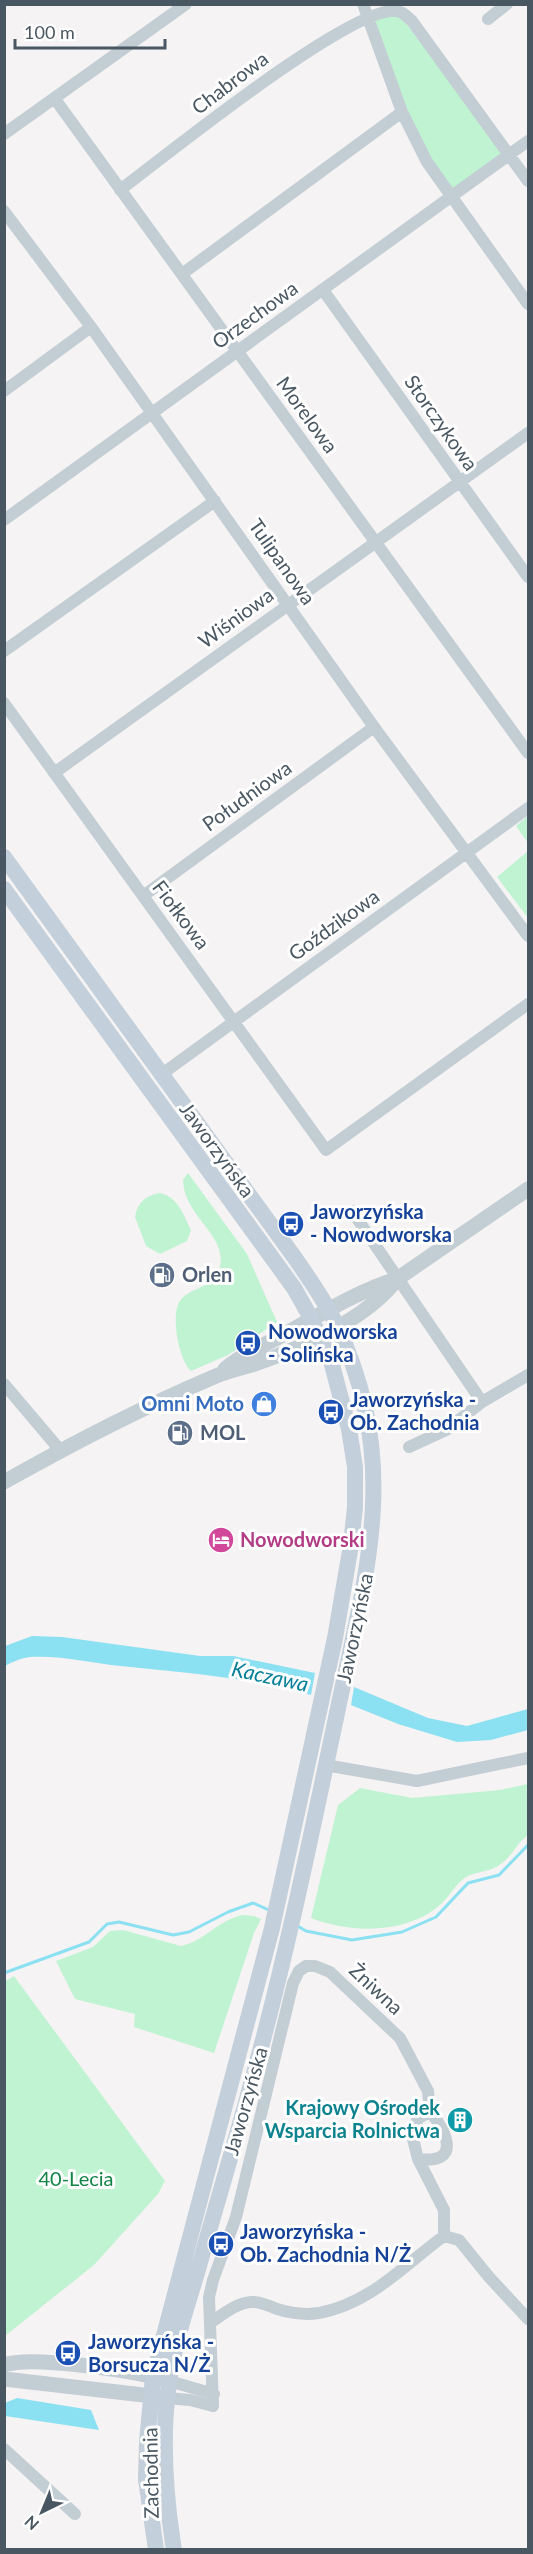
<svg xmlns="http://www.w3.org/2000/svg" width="533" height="2554" viewBox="0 0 533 2554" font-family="Lato,sans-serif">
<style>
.green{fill:#c0f3d2}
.water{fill:#8be1f2}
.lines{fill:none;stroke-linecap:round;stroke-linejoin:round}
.stream{stroke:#8be1f2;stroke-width:3}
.minor{stroke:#c3cdd4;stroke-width:12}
.tertiary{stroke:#c3cdd4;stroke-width:15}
.secondary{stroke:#c3cfda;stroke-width:16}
.labels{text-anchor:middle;stroke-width:6;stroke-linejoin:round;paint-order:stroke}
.street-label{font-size:20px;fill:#495762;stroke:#fff}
.transit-label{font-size:20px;font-weight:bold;fill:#164399;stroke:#fff;text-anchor:start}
.service-label{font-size:20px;font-weight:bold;fill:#4e5e75;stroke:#fff;text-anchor:start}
.shop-label{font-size:20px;font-weight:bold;fill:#366cbe;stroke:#fff;text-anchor:end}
.hotel-label{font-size:20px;font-weight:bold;fill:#b23c85;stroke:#fff;text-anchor:start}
.culture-label{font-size:20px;font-weight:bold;fill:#0d838f;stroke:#fff;text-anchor:end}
.park-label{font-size:20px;fill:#128446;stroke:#fff}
.water-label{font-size:21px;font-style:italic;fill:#067f98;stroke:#fff}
</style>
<rect width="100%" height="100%" fill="#f5f3f3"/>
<!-- green -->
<path class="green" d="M397 12 509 155 451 196 427 162 369 18Z
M528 816V843L516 826Z
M528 851V918L497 877Z
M188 1173 247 1254 277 1322 228 1355 191 1371C179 1361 170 1315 180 1301 191 1285 215 1290 220 1267 227 1234 184 1217 183 1180Z
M160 1193C178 1197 183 1214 191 1230L187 1241 160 1254 146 1246 135 1217C137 1203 146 1195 160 1193Z
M528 1784V1835C516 1843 511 1860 496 1867 487 1872 475 1872 466 1877 456 1883 450 1896 441 1904 408 1934 351 1934 311 1918L338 1805 360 1788 412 1798 500 1790Z
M242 1915 254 1916 261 1919 254 1933 214 2053 134 2027 135 2014 75 1999 56 1961 93 1947 110 1931 123 1930 181 1946C203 1942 217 1921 242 1915Z
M14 1976 165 2181 158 2194 94 2265 5 2336 4 1982Z"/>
<!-- water -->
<path class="water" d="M32 1636 62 1637 200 1656H233L315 1673 311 1695C249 1677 185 1673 121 1666 92 1663 60 1655 30 1657 21 1658 12 1662 5 1666V1646Z
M354 1687 428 1718 467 1726 528 1709V1730L491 1740 457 1742 398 1724 351 1705Z
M17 2398 91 2410 99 2430 5 2416V2403Z"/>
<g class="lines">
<!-- stream -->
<path class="stream" d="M296 1925 306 1931 352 1940 402 1932 436 1917 468 1883 499 1875 528 1845
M4 1973 89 1942 107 1924 119 1922 173 1935 189 1932 228 1912 253 1903 269 1910"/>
<!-- minor -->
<path class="minor" d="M363 4 402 112 427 162 528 304
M488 19 507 4
M55 99 528 753
M4 134 186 4
M120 190C164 157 353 4 397 11 404 12 407 17 412 21L528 181
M4 211 91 327 374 727 528 936
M182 274 402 112
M323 290 528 577
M4 391 91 327
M4 520 528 141
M4 651 215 501
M4 703 326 1150 528 1004
M54 773 528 433
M143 896 374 727
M162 1074 528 808
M352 1211 482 1402
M4 1384 60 1450
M409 1447 446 1430 482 1402 528 1375
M325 1765 417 1781 528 1758
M418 2159 444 2210V2236
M444 2236 459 2240 489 2277 528 2319
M210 2323C222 2315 236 2303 251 2302 259 2301 270 2306 277 2309 290 2313 306 2315 319 2313 370 2304 404 2265 444 2236
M169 2381 214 2394
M167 2398 190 2400 213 2406 209 2297 213 2280 236 2217 293 1983 299 1971 306 1966H315L330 1972 400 2038 428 2091 430 2111 419 2118 411 2131 418 2159C462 2164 447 2133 430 2111
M4 2449 75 2514"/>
<!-- tertiary -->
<path class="tertiary" d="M225 1369C243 1354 264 1345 285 1334 321 1314 358 1291 397 1279L528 1189
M4 1482C73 1443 143 1407 216 1376 228 1371 242 1368 255 1364 302 1348 368 1318 397 1279
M4 2365C32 2355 132 2371 163 2379
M4 2379 161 2397"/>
<!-- secondary -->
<path class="secondary" d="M4 857 295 1258C310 1280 326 1302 337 1326 402 1463 366 1574 337 1713 312 1831 288 1949 256 2066 238 2133 218 2199 199 2266 188 2304 174 2343 169 2383 161 2438 165 2494 174 2550
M4 889 294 1288 311 1318 331 1361 349 1429 355 1467V1507L351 1545 335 1638 272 1928 153 2377 147 2442 146 2479 156 2550"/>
</g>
<!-- icons -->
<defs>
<symbol id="bus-disc" viewBox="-11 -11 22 22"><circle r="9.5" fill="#1a4fb4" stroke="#fff"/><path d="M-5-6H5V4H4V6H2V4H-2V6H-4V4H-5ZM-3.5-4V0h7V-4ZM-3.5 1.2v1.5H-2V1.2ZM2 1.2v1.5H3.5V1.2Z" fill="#fff"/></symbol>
<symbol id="fuel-disc" viewBox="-11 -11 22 22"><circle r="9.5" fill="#5c6f8a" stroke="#fff"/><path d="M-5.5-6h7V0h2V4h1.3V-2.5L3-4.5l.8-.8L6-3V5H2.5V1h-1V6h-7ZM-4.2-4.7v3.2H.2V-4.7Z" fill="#fff"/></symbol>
<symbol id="shop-disc" viewBox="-11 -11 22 22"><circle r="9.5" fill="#3f7fe0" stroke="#fff"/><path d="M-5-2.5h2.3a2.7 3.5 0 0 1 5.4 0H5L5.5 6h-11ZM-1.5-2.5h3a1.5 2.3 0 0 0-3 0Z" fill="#fff"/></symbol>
<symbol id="hotel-disc" viewBox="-11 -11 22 22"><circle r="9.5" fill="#d1479c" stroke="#fff"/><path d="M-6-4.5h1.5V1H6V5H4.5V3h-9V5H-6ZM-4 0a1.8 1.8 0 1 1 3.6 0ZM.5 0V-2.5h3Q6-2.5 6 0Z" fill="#fff"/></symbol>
<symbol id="building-disc" viewBox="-11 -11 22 22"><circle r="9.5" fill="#0f9aa8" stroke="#fff"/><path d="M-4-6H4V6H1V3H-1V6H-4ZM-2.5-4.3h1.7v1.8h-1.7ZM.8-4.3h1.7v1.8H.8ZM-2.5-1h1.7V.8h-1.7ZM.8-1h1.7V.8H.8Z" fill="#fff"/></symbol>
</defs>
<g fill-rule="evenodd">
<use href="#bus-disc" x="276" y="1209" width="30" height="30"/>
<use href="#fuel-disc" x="147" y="1260" width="30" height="30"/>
<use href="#bus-disc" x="233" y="1328" width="30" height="30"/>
<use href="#shop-disc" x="249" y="1389" width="30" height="30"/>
<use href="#bus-disc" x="316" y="1397" width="30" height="30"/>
<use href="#fuel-disc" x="165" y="1418" width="30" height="30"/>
<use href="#hotel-disc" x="206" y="1525" width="30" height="30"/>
<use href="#building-disc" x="445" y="2105" width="30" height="30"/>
<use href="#bus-disc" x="206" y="2229" width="30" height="30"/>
<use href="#bus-disc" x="53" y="2338" width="30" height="30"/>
</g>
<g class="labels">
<!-- street labels -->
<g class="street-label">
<text transform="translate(230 83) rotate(-37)" y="7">Chabrowa</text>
<text transform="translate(255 315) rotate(-36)" y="7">Orzechowa</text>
<text transform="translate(307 415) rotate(54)" y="7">Morelowa</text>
<text transform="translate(441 423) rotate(55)" y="7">Storczykowa</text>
<text transform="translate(282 562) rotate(55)" y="7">Tulipanowa</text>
<text transform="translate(236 618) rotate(-36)" y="7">Wiśniowa</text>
<text transform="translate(247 796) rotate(-36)" y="7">Południowa</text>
<text transform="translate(181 915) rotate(53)" y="7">Fiołkowa</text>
<text transform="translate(334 925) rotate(-36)" y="7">Goździkowa</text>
<text transform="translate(217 1150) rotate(54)" y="7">Jaworzyńska</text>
<text transform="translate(355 1628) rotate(-78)" y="7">Jaworzyńska</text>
<text transform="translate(376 1989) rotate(43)" y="7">Żniwna</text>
<text transform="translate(246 2101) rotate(-74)" y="7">Jaworzyńska</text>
<text transform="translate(151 2473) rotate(-91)" y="7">Zachodnia</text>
</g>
<!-- transit labels -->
<g class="transit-label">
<text x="310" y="1219">Jaworzyńska<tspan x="310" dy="23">- Nowodworska</tspan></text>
<text x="268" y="1339">Nowodworska<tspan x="268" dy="23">- Solińska</tspan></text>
<text x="350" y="1407">Jaworzyńska -<tspan x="350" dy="23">Ob. Zachodnia</tspan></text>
<text x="240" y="2239">Jaworzyńska -<tspan x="240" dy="23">Ob. Zachodnia N/Ż</tspan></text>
<text x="88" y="2349">Jaworzyńska -<tspan x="88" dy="23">Borsucza N/Ż</tspan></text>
</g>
<!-- service labels -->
<g class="service-label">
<text x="182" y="1282">Orlen</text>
<text x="200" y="1440">MOL</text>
</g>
<!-- shop labels -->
<g class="shop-label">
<text x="244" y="1411">Omni Moto</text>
</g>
<!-- hotel labels -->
<g class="hotel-label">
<text x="240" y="1547">Nowodworski</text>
</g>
<!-- culture labels -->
<g class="culture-label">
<text x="440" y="2115">Krajowy Ośrodek<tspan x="440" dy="23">Wsparcia Rolnictwa</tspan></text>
</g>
<!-- park labels -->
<g class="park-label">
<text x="76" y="2186">40-Lecia</text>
</g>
<!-- water labels -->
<g class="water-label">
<text transform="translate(270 1677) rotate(12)" y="7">Kaczawa</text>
</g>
</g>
<!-- border -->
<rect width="533" height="2554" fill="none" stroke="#495762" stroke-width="12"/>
<!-- north arrow -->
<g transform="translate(42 2512) rotate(223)" stroke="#ffffff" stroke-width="4.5" paint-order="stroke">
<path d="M0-4.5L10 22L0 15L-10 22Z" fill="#495762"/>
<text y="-9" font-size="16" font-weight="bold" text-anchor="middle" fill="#495762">N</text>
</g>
<!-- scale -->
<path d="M15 39v9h150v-9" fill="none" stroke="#495762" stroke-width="3"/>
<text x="24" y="39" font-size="18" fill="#495762" stroke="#ffffff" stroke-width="4.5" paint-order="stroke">100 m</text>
</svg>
